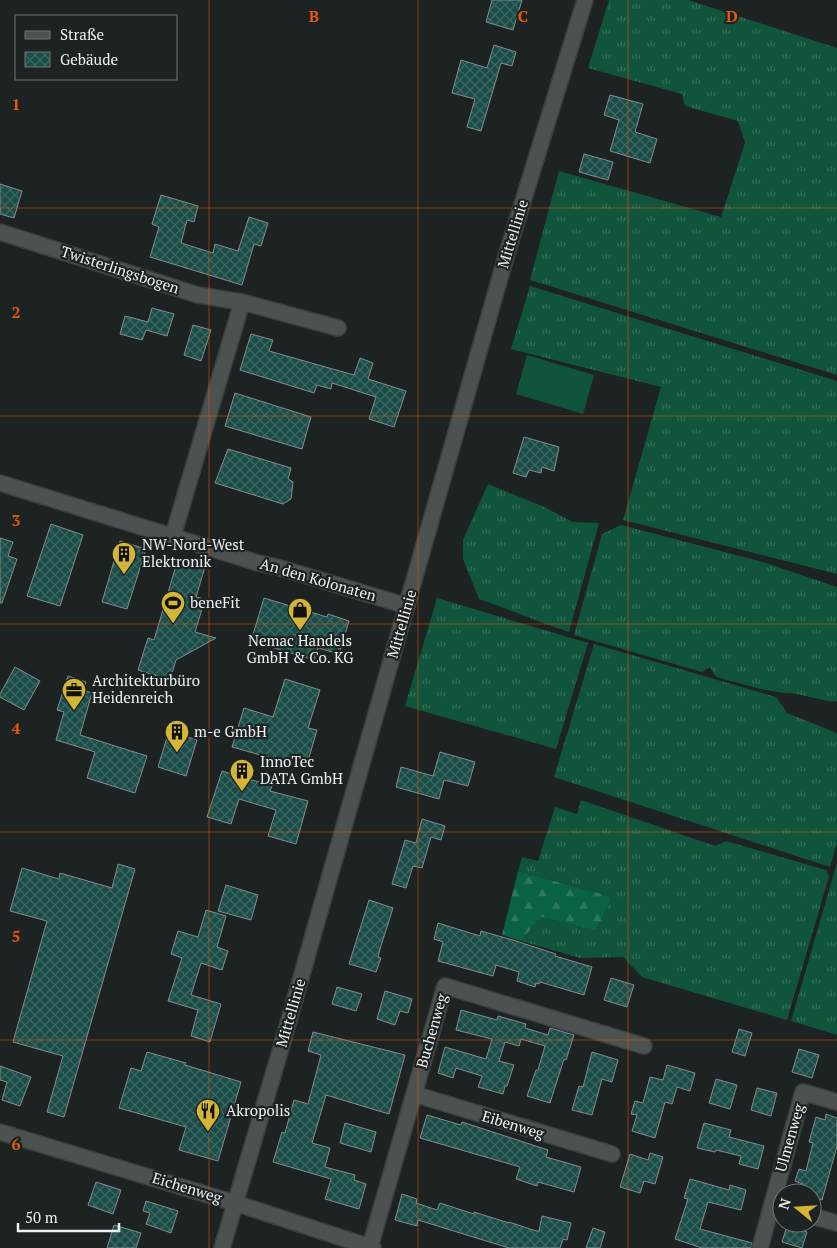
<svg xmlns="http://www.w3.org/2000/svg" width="837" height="1248" viewBox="0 0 837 1248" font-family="'PT Serif',serif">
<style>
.grass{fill:url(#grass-tufts)}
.forest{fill:url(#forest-firs)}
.pitch{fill:#10553b}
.building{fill:url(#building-cross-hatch);stroke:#868b8a}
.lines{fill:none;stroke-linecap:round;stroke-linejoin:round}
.minor-casing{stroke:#3b3e3e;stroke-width:18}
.minor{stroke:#4c5152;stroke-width:15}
.grid{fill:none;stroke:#e8590c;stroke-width:1;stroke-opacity:0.55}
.labels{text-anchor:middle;stroke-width:4.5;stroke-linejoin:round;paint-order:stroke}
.street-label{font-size:15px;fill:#eef1f1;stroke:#1d2222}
.poi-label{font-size:15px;fill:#eef1f1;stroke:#1d2222;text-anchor:start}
.grid-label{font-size:16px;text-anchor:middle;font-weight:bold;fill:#e8590c;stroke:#1d2222;stroke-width:4.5;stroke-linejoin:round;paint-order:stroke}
</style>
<defs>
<pattern id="grass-tufts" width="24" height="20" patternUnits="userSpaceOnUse" patternTransform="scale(1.25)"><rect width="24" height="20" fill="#10553b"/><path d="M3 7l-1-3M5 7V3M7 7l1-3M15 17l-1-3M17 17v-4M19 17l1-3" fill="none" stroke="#336e58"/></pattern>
<pattern id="forest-firs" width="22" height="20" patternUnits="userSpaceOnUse" patternTransform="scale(1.25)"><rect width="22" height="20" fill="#096243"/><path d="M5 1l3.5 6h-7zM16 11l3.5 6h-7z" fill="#2d795f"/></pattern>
<pattern id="building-cross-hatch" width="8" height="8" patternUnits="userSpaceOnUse" patternTransform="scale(1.25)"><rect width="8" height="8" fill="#1a4d48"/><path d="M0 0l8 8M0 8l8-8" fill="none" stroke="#3c6763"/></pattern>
</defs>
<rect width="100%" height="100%" fill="#1d2222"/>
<!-- grass -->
<path class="grass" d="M609 0H688L837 48V375L530 280 559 171 721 217 745 143 738 121 685 106 682 94 588 68Z
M530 286 837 381V574L623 520 661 387 511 349Z
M488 484 542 506 573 522 599 523 569 632C538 622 509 609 479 599L463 559V540Z
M621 525 763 562 837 587V701L833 702 792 693H783L761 689 716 677 710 667 702 672 574 635 602 534Z
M437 598 588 643 556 749 405 706Z
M594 644 776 697 787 713 837 733V843L830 867 554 777Z
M581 800 715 846 726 841 826 870 829 876 787 1020 642 977 623 957 580 958 521 941 541 917 596 931 612 897 518 871 522 857 538 861 555 807 577 814Z
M837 863V1035L791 1021Z"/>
<!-- forest -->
<path class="forest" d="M518 871 612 897 596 931 541 917 521 941 502 935Z"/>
<!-- pitch -->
<path class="pitch" d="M527 355 594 375 583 414 516 394Z"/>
<!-- building -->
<path class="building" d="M492 0H522L513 30 486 22Z
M494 45 516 52 512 66 501 63 481 131 467 127 475 99 452 93 461 60 487 68Z
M610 95 643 104 635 132 657 139 650 163 610 151 619 120 604 115Z
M584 154 613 162 608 180 579 172Z
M0 184 22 191 14 218 0 214Z
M161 195 198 206 194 222 187 220 181 243 213 253 215 244 238 251 249 217 268 223 261 246 254 244 242 285 150 257 159 227 152 224Z
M152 308 174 314 167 336 146 330 142 340 120 334 125 316 148 322Z
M193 325 211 330 201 361 184 355Z
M251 334 273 340 269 351 354 375 360 358 373 363 368 379 406 391 394 427 369 419 376 397 332 383 331 389 317 385 314 393 240 370Z
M235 393 311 417 302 449 225 426Z
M524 437 559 447 554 471 542 467 541 473 529 470 526 477 513 473Z
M228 449 291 468 288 479 293 482 291 499 283 504 215 483Z
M51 524 83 535 60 606 27 596Z
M0 538 13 542 8 556 17 559 2 603H0Z
M120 541 146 549 127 609 102 602Z
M178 559 205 567 196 597 205 599 195 632 216 638 176 660 170 680 138 670 148 638 154 640Z
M264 598 327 617 328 614 349 621 339 654 318 648 314 660 251 641Z
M15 667 40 681 24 710 0 697V694Z
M68 676 86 682 83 690 92 693 80 735 147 756 135 793 87 778 95 752 56 740 64 712 57 710Z
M285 679 320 690 308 728 317 730 306 768 232 747 244 708 273 717Z
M169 731 197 740 186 776 158 767Z
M440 752 475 762 468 786 444 780 439 799 396 787 401 767 433 776Z
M222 771 272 786 270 791 308 801 296 844 268 836 276 810 239 799 231 824 207 817Z
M422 819 445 826 441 840 431 837 422 868 413 866 406 888 392 884 405 840 416 843Z
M118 864 135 869 64 1117 47 1112 63 1056 13 1042 47 921 10 911 22 868 59 879 60 873 112 888Z
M226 885 258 895 251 920 218 911Z
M369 900 393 908 380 949 378 957 381 958 376 972 349 964Z
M206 910 226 916 217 947 228 951 222 970 201 963 191 995 221 1004 210 1042 191 1036 198 1010 168 1001 182 958 171 954 178 931 198 937Z
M438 923 480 936 481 931 516 941 556 954 555 956 592 967 584 995 540 982 539 984 536 983 535 987 517 981 519 972 496 965 493 976 438 961 443 942 434 939Z
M611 978 634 985 627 1007 604 1000Z
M337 987 362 994 356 1011 332 1004Z
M385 991 412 999 408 1013 400 1011 395 1025 377 1019Z
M461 1010 497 1020 498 1016 526 1024 525 1028 548 1035 550 1028 574 1035 566 1060 564 1059 550 1103 527 1096 536 1070H538L545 1046 521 1039 519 1046 505 1042 499 1061 514 1065 507 1086H505L503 1094 478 1087 482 1076 456 1068 453 1078 438 1073 445 1047 486 1059 492 1039 456 1030Z
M739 1029 752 1033 745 1056 732 1052Z
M313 1032 405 1055 389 1114 326 1095 312 1143 330 1148 325 1167 355 1175 354 1180 366 1184 359 1209 325 1199 331 1179 273 1162 282 1132 285 1133 294 1100 308 1104 321 1055 308 1051Z
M799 1049 819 1055 812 1078 792 1072Z
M147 1052 186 1063 185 1065 241 1082 218 1161 179 1150 186 1127 119 1108 131 1068 141 1071Z
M592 1052 618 1060 612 1082 602 1079 592 1115 572 1110 579 1086 583 1087Z
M667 1065 695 1073 690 1091 677 1087 672 1104 665 1102 655 1138 632 1131 637 1115 631 1114 635 1101 643 1103 650 1077 663 1080Z
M0 1066 31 1077 20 1106 2 1100 7 1082 0 1080Z
M716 1079 737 1085 730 1109 709 1103Z
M757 1088 777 1093 771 1116 751 1110Z
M826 1114 837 1118V1146L822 1200 812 1197V1193H800L803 1184 795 1181 799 1169 806 1171 813 1143 809 1142 816 1117 825 1120Z
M427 1115 461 1125 462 1122 548 1150 546 1157 581 1167 574 1192 538 1182 537 1186 516 1179 520 1167 420 1138Z
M345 1123 376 1132 371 1152 340 1143Z
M704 1123 731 1130 729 1137 764 1146 758 1169 739 1164 741 1156 716 1150 715 1152 697 1148Z
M650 1153 663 1157 655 1184 644 1181 640 1193 620 1187 630 1154 648 1160Z
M690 1179 729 1190 730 1185 746 1190 741 1210 708 1202 700 1229 752 1243 751 1248H702L675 1239 688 1199 684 1198Z
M96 1182 121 1190 113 1214 88 1205Z
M402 1194 417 1199 416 1203 437 1210 440 1203 474 1214V1212L509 1223V1222L536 1231H539L542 1216 571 1223 567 1240 563 1239 560 1248H509L418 1220 417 1226 395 1220Z
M146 1201 178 1211 171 1233 146 1224 150 1213 143 1211Z
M114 1225 141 1233 136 1248H107Z
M787 1226 807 1232 802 1248 782 1242Z
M593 1228 605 1232 600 1248H586Z"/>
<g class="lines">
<defs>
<path id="minor" d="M0 232 198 295 242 302
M0 483 258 563 277 567 407 606
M173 536 242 302 338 328
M414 1094 612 1154
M0 1132 235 1203 373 1248
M812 1216 837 1223
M370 1247 445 986 644 1046
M222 1248 279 1055 507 253 585 0
M760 1248 803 1092 837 1102"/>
</defs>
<!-- minor casing -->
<use href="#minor" class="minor-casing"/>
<!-- minor -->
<use href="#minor" class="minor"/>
</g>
<!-- grid -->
<path class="grid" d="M209 0V1248M418 0V1248M628 0V1248M0 208H837M0 416H837M0 624H837M0 832H837M0 1040H837"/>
<!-- icons -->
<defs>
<symbol id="building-pin" viewBox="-11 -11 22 30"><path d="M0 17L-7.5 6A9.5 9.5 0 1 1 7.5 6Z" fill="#d5b535" stroke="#1d2222"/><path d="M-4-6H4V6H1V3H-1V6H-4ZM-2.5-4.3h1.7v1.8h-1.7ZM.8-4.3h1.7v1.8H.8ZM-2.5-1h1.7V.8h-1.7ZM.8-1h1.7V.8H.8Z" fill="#111"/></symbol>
<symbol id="stadium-pin" viewBox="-11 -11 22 30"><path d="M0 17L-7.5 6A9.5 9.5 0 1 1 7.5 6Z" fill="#d5b535" stroke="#1d2222"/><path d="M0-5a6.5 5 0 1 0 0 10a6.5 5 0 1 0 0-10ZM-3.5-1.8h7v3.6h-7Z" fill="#111"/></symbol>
<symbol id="shop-pin" viewBox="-11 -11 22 30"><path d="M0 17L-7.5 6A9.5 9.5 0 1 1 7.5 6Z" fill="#d5b535" stroke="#1d2222"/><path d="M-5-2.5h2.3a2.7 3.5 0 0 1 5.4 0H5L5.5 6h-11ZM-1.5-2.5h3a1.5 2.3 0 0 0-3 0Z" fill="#111"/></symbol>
<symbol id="office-pin" viewBox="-11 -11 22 30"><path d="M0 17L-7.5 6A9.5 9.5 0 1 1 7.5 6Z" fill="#d5b535" stroke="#1d2222"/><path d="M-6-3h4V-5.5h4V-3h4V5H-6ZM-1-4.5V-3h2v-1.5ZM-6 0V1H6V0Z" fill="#111"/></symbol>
<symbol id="restaurant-pin" viewBox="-11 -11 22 30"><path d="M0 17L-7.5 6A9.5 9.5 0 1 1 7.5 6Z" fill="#d5b535" stroke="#1d2222"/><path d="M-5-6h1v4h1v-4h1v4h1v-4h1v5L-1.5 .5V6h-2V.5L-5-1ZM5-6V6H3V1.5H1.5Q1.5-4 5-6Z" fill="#111"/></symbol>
</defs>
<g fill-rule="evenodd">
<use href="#building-pin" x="110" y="540" width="28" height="38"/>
<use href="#stadium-pin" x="159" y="589" width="28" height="38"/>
<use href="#shop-pin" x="286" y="596" width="28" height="38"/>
<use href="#office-pin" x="60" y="676" width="28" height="38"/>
<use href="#building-pin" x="163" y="718" width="28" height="38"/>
<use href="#building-pin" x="228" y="757" width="28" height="38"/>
<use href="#restaurant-pin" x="194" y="1097" width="28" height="38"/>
</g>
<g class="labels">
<!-- street labels -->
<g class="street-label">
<text transform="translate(513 234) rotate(-73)" y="5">Mittellinie</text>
<text transform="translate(120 270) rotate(18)" y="5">Twisterlingsbogen</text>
<text transform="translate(318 580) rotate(16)" y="5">An den Kolonaten</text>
<text transform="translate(402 624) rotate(-74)" y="5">Mittellinie</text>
<text transform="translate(291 1013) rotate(-74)" y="5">Mittellinie</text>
<text transform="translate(432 1031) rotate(-74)" y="5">Buchenweg</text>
<text transform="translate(513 1125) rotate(17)" y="5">Eibenweg</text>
<text transform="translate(790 1138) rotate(-74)" y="5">Ulmenweg</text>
<text transform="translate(187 1188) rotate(17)" y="5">Eichenweg</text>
</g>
<!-- poi labels -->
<g class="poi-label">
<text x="142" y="550">NW-Nord-West<tspan x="142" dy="17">Elektronik</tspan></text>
<text x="190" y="608">beneFit</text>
<text x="300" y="646" text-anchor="middle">Nemac Handels<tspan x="300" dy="17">GmbH &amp; Co. KG</tspan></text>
<text x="92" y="686">Architekturbüro<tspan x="92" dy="17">Heidenreich</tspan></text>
<text x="194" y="737">m-e GmbH</text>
<text x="260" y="767">InnoTec<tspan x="260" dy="17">DATA GmbH</tspan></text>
<text x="226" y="1116">Akropolis</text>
</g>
</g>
<g class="grid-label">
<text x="314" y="22">B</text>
<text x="523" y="22">C</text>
<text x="732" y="22">D</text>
<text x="16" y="110">1</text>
<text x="16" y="318">2</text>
<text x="16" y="526">3</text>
<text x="16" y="734">4</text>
<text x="16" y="942">5</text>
<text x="16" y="1150">6</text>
</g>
<!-- legend -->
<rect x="15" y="15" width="162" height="65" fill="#1d2222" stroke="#717575"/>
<rect x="25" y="31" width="25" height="8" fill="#4c5152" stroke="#717575"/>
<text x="60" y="40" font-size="15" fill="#eef1f1">Straße</text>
<rect x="25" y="52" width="25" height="15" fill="url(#building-cross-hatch)" stroke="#717575"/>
<text x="60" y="65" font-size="15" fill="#eef1f1">Gebäude</text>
<!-- north arrow -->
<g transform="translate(797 1208) rotate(288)"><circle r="24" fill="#1d2222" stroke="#717575"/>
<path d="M0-4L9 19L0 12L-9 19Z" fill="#d5b535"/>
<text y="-8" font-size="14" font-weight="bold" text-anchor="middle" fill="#eef1f1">N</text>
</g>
<!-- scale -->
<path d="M18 1223v8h101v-8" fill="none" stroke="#eef1f1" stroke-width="2.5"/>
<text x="25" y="1223" font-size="15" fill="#eef1f1" stroke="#1d2222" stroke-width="4" paint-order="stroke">50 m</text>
</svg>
